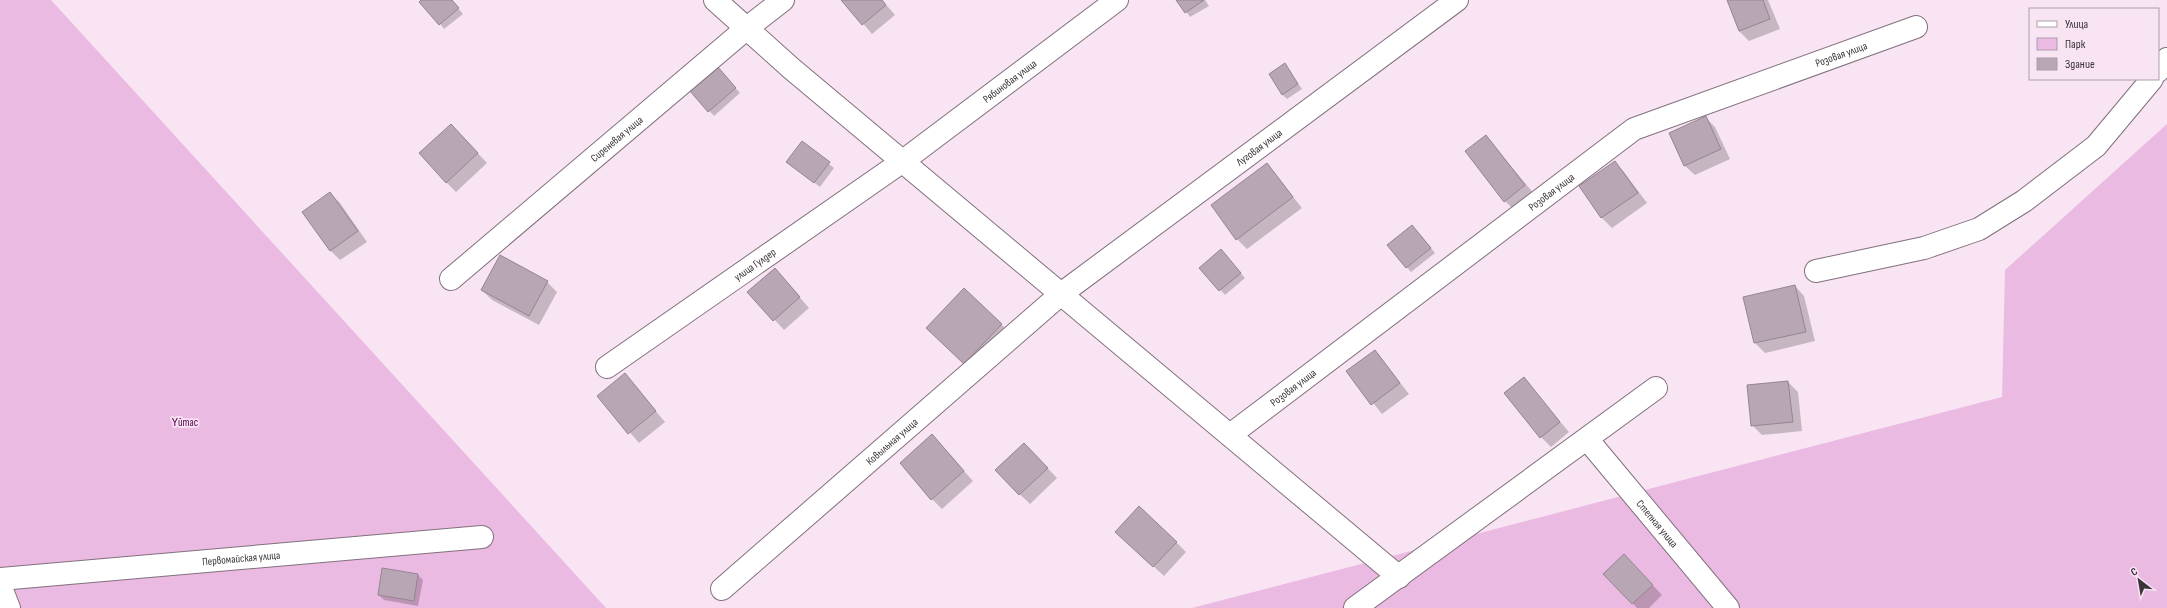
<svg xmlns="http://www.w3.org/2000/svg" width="2167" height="608" viewBox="0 0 2167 608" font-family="'Sofia Sans Condensed',sans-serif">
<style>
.green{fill:#ebbae2}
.shadow{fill:#0003}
.building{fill:#b8a6b4;stroke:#958491}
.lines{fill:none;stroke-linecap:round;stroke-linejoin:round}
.minor-casing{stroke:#81707d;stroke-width:24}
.minor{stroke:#fff;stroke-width:22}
.labels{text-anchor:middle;stroke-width:3.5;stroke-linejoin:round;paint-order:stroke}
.street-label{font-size:11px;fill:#3b3439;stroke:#f8e4f3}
.park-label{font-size:11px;fill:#54004c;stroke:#f8e4f3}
</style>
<rect width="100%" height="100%" fill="#f8e4f3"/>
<!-- green -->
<path class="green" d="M0 0H51L606 608H0Z
M2167 124V608H1192L2002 397 2005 270Z"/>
<!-- shadow -->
<path class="shadow" d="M423 0H451L463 14 444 29Z
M843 0H882L895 15 872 34Z
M1178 0H1205L1209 6 1190 17Z
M1728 0H1768L1780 29 1749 41 1739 31Z
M1285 65 1302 89 1287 99 1282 94Z
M722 73 740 93 714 116 691 91Z
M1705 117 1715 127 1730 159 1695 175 1685 166 1670 133Z
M461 135 487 163 456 192 446 182Z
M1486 136 1535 195 1515 211 1505 201Z
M802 142 834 168 820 187 792 166Z
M1615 162 1624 172 1647 203 1612 228 1602 218 1580 186Z
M1267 164 1302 208 1247 249 1237 239Z
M330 193 340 203 367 242 340 260 330 250Z
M1417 231 1435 253 1411 272 1388 245Z
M1226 256 1245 278 1225 295 1201 268Z
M784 279 809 308 784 330 749 292Z
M547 282 557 292 539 325 492 300 482 290Z
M1795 286 1804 296 1815 341 1765 353 1755 343 1745 298Z
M1001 324 1011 334 974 373 927 328Z
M1375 351 1409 394 1382 414 1347 371Z
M625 375 665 422 639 443 599 396Z
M1524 379 1569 432 1551 447 1541 437Z
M1788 382 1798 392 1802 431 1762 435 1752 425 1748 386Z
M932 435 973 481 942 509 932 499Z
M1024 444 1057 478 1030 504 996 471Z
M1127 542H1176L1186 552 1164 576Z
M1624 555 1662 595 1649 608H1637L1605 574Z
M383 569 418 575 423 580 418 606 384 600 379 595Z"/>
<!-- building -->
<path class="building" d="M421 0H452L459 8 439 25 419 2Z
M841 0H882L886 5 862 25Z
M1176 0H1204L1185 13Z
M1727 0H1763L1770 19 1739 31Z
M1285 63 1298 84 1282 95 1269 74Z
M718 67 736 88 708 112 690 91Z
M1706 116 1721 149 1684 166 1669 133Z
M451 124 478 153 446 183 419 153Z
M1486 135 1525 185 1504 202 1465 151Z
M802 141 830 162 814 183 786 162Z
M1615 161 1638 193 1601 218 1579 186Z
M1267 163 1293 197 1236 240 1211 205Z
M330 192 358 231 330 251 302 212Z
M1412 225 1431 248 1406 268 1387 245Z
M1221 249 1241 273 1219 291 1199 268Z
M500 255 548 281 529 316 481 290Z
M775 268 800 297 773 321 747 292Z
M1795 285 1806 332 1754 343 1743 297Z
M964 288 1002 324 964 364 926 328Z
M1375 350 1400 383 1371 405 1346 371Z
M625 373 656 411 628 434 597 396Z
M1524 377 1560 422 1540 438 1504 393Z
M1788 381 1793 422 1751 426 1747 385Z
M932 434 964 471 931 500 900 463Z
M1024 443 1048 468 1019 495 995 470Z
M1139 506 1177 542 1153 567 1115 532Z
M1624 554 1653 585 1632 604 1603 574Z
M382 568 418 574 414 601 378 595Z"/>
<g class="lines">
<defs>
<g id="minor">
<path d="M715 0 792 69 1399 577"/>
<path d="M2158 71 2167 59"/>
<path d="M1816 271 1924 248 1979 229 2024 201 2096 146 2152 79"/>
<path id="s1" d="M451 279 747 28 783 0"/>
<path id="s2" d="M607 367 903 161 1117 0"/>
<path id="s3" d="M1230 435 1634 129 1916 27"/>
<path id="s4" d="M1587 439 1728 608"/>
<path id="s5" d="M0 579 482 537"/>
<path d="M0 585 9 608"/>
<path id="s6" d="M722 589 1061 294 1457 0"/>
<path d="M1355 608 1656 388"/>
</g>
</defs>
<!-- minor casing -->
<use href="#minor" class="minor-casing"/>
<!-- minor -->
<use href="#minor" class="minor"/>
</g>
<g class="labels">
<!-- street labels -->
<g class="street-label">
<text dy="4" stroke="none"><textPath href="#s3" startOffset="727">Розовая улица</textPath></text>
<text dy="4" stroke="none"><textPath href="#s2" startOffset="494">Рябиновая улица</textPath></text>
<text dy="4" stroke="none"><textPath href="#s1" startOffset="217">Сиреневая улица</textPath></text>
<text dy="4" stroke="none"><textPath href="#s6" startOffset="696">Луговая улица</textPath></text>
<text dy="4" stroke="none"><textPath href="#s3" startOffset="403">Розовая улица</textPath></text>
<text dy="4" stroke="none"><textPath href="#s2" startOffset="180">улица Гулдер</textPath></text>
<text dy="4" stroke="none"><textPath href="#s3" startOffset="79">Розовая улица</textPath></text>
<text dy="4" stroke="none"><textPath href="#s6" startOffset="225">Ковыльная улица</textPath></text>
<text dy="4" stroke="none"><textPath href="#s4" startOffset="110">Степная улица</textPath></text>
<text dy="4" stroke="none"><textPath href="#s5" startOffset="242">Первомайская улица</textPath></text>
</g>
<!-- park labels -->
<g class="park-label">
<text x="185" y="426">Үйтас</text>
</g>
</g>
<!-- legend -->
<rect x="2029" y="8" width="130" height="72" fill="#f8e4f3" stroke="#ac9ea9"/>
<rect x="2037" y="21" width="20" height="6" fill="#ffffff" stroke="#ac9ea9"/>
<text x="2065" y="28" font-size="12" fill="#3b3439">Улица</text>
<rect x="2037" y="38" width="20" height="12" fill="#ebbae2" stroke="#ac9ea9"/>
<text x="2065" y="48" font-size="12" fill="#3b3439">Парк</text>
<rect x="2037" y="58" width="20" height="12" fill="#b8a6b4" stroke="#ac9ea9"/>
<text x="2065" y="68" font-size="12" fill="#3b3439">Здание</text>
<!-- north arrow -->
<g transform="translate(2139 580) rotate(329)" stroke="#f8e4f3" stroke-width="3" paint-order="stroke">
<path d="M0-3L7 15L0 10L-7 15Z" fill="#3b3439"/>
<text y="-6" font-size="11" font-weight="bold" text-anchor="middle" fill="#3b3439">С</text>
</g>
</svg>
